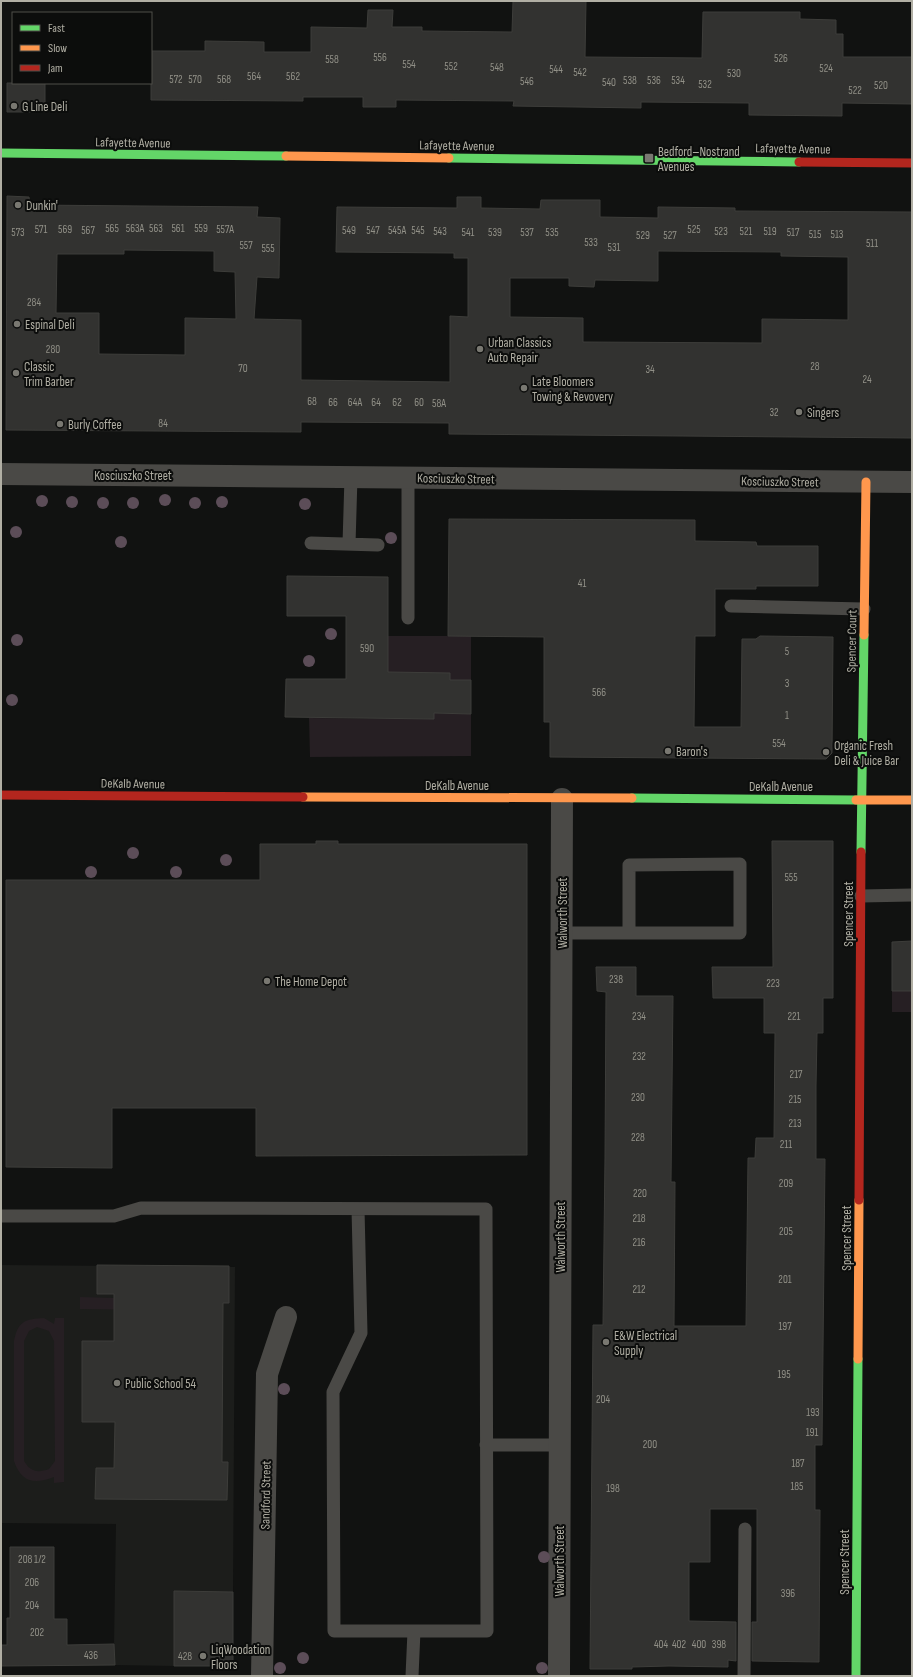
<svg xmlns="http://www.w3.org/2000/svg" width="913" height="1677" viewBox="0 0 913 1677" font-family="'Sofia Sans Condensed',sans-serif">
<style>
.built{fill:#1c1d1b}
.green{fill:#261f23;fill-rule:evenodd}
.building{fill:#323230;stroke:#3d3d3a;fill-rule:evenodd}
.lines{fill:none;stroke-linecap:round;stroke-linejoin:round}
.lane{stroke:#4a4946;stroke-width:13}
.street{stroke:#4a4946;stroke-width:22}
.fast{stroke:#63d668;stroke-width:9}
.slow{stroke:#ff974d;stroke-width:9}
.jam{stroke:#b3261e;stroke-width:9}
.tree{fill:#5c4d58}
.poi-dot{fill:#797871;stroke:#0c0d0c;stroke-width:1.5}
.labels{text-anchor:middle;stroke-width:4;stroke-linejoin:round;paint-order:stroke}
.number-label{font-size:11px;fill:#919087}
.poi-label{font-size:13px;fill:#b1afa4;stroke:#0c0d0c;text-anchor:start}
.street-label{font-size:13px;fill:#b1afa4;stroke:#0c0d0c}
</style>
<rect width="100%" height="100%" fill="#111211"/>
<!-- built -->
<path class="built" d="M1 1265 235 1267 233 1592 175 1591 174 1666 115 1665 114 1644 116 1524 1 1523Z"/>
<!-- green -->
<path class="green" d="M388 636H471V680H450L449 673H420L388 679Z
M434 713 471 714V756L310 757 309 718 434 719Z
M892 991H912V1012H892Z
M80 1297 114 1298V1304L154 1310 80 1309Z
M44 1318 54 1324 55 1318H64V1482L54 1483V1477C34 1485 21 1482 14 1461V1341C18 1321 25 1319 44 1318ZM37 1327 49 1331 54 1341 55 1461 49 1469C37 1473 31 1472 24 1461V1341L29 1331Z"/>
<!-- building -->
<path class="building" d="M513 1H586L585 57 702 58 703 12H800V19L836 20V34H843V57H912V104L842 103V116L749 115V103L641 102V108L513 106 514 101 396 100V107H363V97H303V101L151 100V51H205V41L264 42V52H311V27L367 28 368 10H393L392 27H422V31L512 32Z
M7 83H45V112H7Z
M7 196 29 197 30 205 258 207 257 217 280 218 279 278 257 277 254 319 301 320V380L450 382V316L468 317V258H454V253L336 252 337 207 457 208V197H481V208L540 209 541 200H600V217L658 218V207L735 208V211L912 212V438L449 434V423L301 422V432L6 430ZM124 250 214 251V271L235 272 236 319 185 318V355L99 354V313H56L57 254H124ZM658 251 781 252V256L848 257V320L762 319V343L583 342V318L510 317V278H569V286L594 287 595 280 658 281Z
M449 519 695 520V541L756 542 757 546H818V586H756V589H715V636H695L694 727H741L742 639H756L760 636 833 637 832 753 826 759 550 757V722H544V637L448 636Z
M287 576 388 577V672L450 673V680H471V714L434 713V719L285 717 286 679H346V616H287Z
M316 841H338V844H527V1155L256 1156V1108H112V1168L6 1167V880H260V844H316Z
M772 841H833V998H823V1033H817L816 1086V1159H825L822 1445H815V1510H820L819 1662 752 1661V1622H757V1509H710V1562H689V1621L736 1622V1661L728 1660V1667L669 1666 632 1667V1669H590L593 1325H603L605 1157 606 992 597 991 596 967H636V996H673L671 1182H675L674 1326H746L748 1158H755L756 1138H774L775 1033H764V998H713L712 967H773Z
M912 941V991H892V942Z
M97 1265 229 1266V1303H223L222 1462H228L227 1500 95 1499 96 1468H114L115 1422H82V1341H114V1294H97Z
M10 1547H54V1619H67V1645L114 1644 115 1665 1 1666V1645H7V1618H10Z
M174 1591 233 1592V1666H174Z"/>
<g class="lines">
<!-- lane -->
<path class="lane" d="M311 543 378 545
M349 544 351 477
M731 606 864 609
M408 618V478
M861 896 912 895
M561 933H740V864L629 865V933
M1 1216H114L141 1208 486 1209 487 1631H334L333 1392 361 1333 358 1209
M486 1445H560
M412 1676 414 1631
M744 1676 745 1529"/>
<!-- street -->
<path class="street" d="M1 474 912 482
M262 1676 267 1374 286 1317
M559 1676 562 799"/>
<!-- fast -->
<path class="fast" d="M1 153 286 156
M449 158 799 162
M632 798 856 800
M861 852 864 635
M856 1676 858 1359"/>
<!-- slow -->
<path class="slow" d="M286 156 449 158
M864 635 866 482
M303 797 632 798
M856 800H912
M858 1359 859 1200"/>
<!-- jam -->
<path class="jam" d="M799 162 912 163
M1 795 303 797
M859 1200 861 852"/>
</g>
<!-- trees -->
<g class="tree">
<circle cx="165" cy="500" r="6"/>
<circle cx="42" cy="501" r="6"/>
<circle cx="72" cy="502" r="6"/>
<circle cx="222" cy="502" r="6"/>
<circle cx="103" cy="503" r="6"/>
<circle cx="133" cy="503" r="6"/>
<circle cx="195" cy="503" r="6"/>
<circle cx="305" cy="504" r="6"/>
<circle cx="16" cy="532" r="6"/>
<circle cx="391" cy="538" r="6"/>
<circle cx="121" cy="542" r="6"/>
<circle cx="331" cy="634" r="6"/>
<circle cx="17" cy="640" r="6"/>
<circle cx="309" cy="661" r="6"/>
<circle cx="12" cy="700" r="6"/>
<circle cx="133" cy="853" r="6"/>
<circle cx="226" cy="860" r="6"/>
<circle cx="91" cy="872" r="6"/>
<circle cx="176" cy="872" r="6"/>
<circle cx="284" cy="1389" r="6"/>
<circle cx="544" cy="1557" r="6"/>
<circle cx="303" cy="1658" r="6"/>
<circle cx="280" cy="1668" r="6"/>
<circle cx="542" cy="1668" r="6"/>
</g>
<!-- markers -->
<g class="poi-dot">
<circle cx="14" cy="106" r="4"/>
<rect x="644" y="153" width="10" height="10" rx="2"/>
<circle cx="18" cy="205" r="4"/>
<circle cx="17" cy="324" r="4"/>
<circle cx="480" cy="349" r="4"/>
<circle cx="16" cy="373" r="4"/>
<circle cx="524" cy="388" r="4"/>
<circle cx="799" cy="412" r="4"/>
<circle cx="60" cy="424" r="4"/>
<circle cx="668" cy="751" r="4"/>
<circle cx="826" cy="752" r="4"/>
<circle cx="267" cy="981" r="4"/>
<circle cx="606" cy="1342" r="4"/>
<circle cx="117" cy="1383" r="4"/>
<circle cx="203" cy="1656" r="4"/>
</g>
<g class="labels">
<!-- number labels -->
<g class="number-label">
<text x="380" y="61">556</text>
<text x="781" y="62">526</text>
<text x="332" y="63">558</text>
<text x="409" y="68">554</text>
<text x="451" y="70">552</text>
<text x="497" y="71">548</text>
<text x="826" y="72">524</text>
<text x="556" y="73">544</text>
<text x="580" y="76">542</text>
<text x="734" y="77">530</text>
<text x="254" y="80">564</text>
<text x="293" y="80">562</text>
<text x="176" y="83">572</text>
<text x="195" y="83">570</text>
<text x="224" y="83">568</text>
<text x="630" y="84">538</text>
<text x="654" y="84">536</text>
<text x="678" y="84">534</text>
<text x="527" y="85">546</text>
<text x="609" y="86">540</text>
<text x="705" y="88">532</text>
<text x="881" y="89">520</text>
<text x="855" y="94">522</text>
<text x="112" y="232">565</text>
<text x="135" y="232">563A</text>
<text x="156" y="232">563</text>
<text x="178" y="232">561</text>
<text x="201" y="232">559</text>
<text x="41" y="233">571</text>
<text x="65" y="233">569</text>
<text x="225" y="233">557A</text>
<text x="694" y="233">525</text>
<text x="88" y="234">567</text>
<text x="349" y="234">549</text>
<text x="373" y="234">547</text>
<text x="397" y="234">545A</text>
<text x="418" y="234">545</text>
<text x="440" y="235">543</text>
<text x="721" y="235">523</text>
<text x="746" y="235">521</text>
<text x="770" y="235">519</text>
<text x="18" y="236">573</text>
<text x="468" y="236">541</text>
<text x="495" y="236">539</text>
<text x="527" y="236">537</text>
<text x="552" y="236">535</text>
<text x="793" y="236">517</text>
<text x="815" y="238">515</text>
<text x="837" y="238">513</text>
<text x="643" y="239">529</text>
<text x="670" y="239">527</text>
<text x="591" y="246">533</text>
<text x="872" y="247">511</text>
<text x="246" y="249">557</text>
<text x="614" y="251">531</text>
<text x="268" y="252">555</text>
<text x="34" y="306">284</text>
<text x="53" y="353">280</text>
<text x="815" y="370">28</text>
<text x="243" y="372">70</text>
<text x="650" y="373">34</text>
<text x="867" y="383">24</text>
<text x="312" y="405">68</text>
<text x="333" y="406">66</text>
<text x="355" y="406">64A</text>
<text x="376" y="406">64</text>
<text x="397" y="406">62</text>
<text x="419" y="406">60</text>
<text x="439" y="407">58A</text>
<text x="774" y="416">32</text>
<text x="163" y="427">84</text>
<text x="582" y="587">41</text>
<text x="367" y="652">590</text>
<text x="787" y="655">5</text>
<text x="787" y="687">3</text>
<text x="599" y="696">566</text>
<text x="787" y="719">1</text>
<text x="779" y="747">554</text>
<text x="791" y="881">555</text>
<text x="616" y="983">238</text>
<text x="773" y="987">223</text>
<text x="639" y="1020">234</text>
<text x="794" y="1020">221</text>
<text x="639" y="1060">232</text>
<text x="796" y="1078">217</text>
<text x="638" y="1101">230</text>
<text x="795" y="1103">215</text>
<text x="795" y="1127">213</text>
<text x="638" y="1141">228</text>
<text x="786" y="1148">211</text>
<text x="786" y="1187">209</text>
<text x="640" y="1197">220</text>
<text x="639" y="1222">218</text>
<text x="786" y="1235">205</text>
<text x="639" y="1246">216</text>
<text x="785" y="1283">201</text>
<text x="639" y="1293">212</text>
<text x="785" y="1330">197</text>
<text x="784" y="1378">195</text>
<text x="603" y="1403">204</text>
<text x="813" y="1416">193</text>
<text x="812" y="1436">191</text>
<text x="650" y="1448">200</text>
<text x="798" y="1467">187</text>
<text x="797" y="1490">185</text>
<text x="613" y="1492">198</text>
<text x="32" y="1563">208 1/2</text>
<text x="32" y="1586">206</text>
<text x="788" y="1597">396</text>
<text x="32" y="1609">204</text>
<text x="37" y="1636">202</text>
<text x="661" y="1648">404</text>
<text x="679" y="1648">402</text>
<text x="699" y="1648">400</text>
<text x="719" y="1648">398</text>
<text x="91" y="1659">436</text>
<text x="185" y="1660">428</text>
</g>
<!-- poi labels -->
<g class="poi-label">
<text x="22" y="111">G Line Deli</text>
<text x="658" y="156">Bedford–Nostrand<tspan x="658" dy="15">Avenues</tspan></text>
<text x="26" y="210">Dunkin'</text>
<text x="25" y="329">Espinal Deli</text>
<text x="488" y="347">Urban Classics<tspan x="488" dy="15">Auto Repair</tspan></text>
<text x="24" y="371">Classic<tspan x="24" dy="15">Trim Barber</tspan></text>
<text x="532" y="386">Late Bloomers<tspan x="532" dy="15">Towing &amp; Revovery</tspan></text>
<text x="807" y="417">Singers</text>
<text x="68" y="429">Burly Coffee</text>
<text x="834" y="750">Organic Fresh<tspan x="834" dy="15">Deli &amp; Juice Bar</tspan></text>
<text x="676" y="756">Baron's</text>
<text x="275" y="986">The Home Depot</text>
<text x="614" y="1340">E&amp;W Electrical<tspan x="614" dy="15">Supply</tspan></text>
<text x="125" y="1388">Public School 54</text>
<text x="211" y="1654">LiqWoodation<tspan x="211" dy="15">Floors</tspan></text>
</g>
<!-- street labels -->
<g class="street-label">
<text transform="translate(133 142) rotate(1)" y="5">Lafayette Avenue</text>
<text transform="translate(457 145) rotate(1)" y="5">Lafayette Avenue</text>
<text transform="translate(793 148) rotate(1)" y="5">Lafayette Avenue</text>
<text x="133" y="480">Kosciuszko Street</text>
<text transform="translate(456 478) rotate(1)" y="5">Kosciuszko Street</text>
<text transform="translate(780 481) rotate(1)" y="5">Kosciuszko Street</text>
<text transform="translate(851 641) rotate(-89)" y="5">Spencer Court</text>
<text transform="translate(133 783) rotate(1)" y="5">DeKalb Avenue</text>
<text x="457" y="790">DeKalb Avenue</text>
<text x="781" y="791">DeKalb Avenue</text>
<text transform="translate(562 913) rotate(-90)" y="5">Walworth Street</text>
<text transform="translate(848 914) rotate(-90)" y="5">Spencer Street</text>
<text transform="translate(560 1237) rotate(-90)" y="5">Walworth Street</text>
<text transform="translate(846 1238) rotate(-90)" y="5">Spencer Street</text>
<text transform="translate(265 1495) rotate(-89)" y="5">Sandford Street</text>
<text transform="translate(559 1561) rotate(-90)" y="5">Walworth Street</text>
<text transform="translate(844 1562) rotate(-90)" y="5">Spencer Street</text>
</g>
</g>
<!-- border -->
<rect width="913" height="1677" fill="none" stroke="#b1afa4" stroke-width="4"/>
<!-- legend -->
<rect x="12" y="12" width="140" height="72" fill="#0c0d0c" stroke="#4e4e49"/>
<rect x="20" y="25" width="20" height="6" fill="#63d668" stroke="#4e4e49"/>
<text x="48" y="32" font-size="12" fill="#b1afa4">Fast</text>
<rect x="20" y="45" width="20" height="6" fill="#ff974d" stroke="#4e4e49"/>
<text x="48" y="52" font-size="12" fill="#b1afa4">Slow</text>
<rect x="20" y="65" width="20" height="6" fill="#b3261e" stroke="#4e4e49"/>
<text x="48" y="72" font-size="12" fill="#b1afa4">Jam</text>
</svg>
